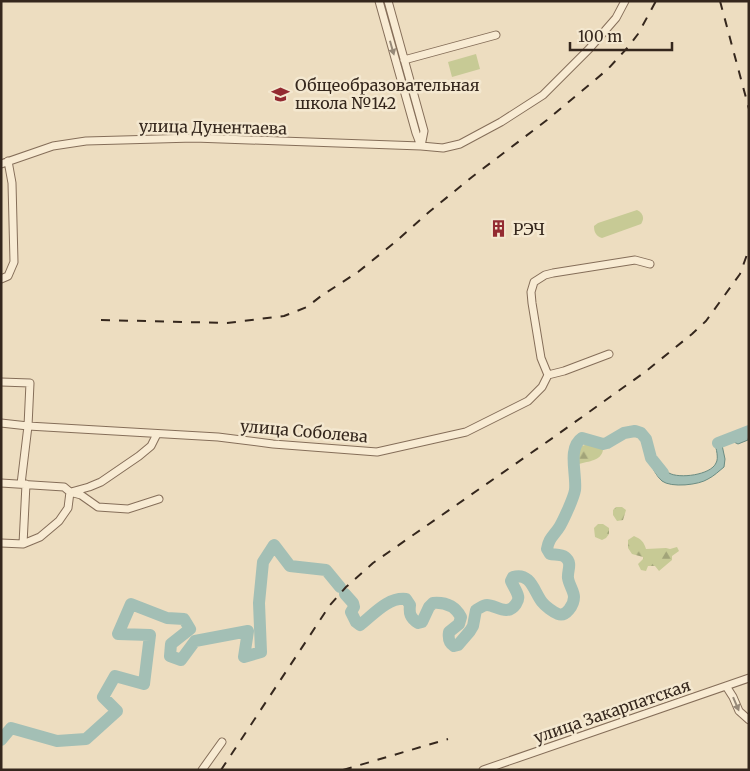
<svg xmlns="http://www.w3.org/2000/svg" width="750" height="771" viewBox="0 0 750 771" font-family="Merriweather,serif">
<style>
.forest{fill:url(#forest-firs)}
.garden{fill:#c7ca95}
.water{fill:#a3bfb5;stroke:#6b8c82}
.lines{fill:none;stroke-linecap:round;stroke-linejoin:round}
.river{stroke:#a3bfb5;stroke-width:12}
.minor-casing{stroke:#856e59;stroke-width:9}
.minor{stroke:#f8ebd3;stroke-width:7}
.rail{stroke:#35271d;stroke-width:2;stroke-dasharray:9 9;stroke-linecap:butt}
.oneway{fill:#968978}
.labels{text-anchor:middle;stroke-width:5;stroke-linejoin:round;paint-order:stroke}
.poi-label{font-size:16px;fill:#35271d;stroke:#f4e8d0;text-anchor:start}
.street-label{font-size:16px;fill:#35271d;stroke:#f4e8d0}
</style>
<defs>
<pattern id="forest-firs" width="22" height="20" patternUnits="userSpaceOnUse" patternTransform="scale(1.25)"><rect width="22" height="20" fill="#c7ca95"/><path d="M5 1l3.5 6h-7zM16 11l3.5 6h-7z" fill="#a2a479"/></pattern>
</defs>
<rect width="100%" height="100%" fill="#edddc0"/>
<!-- forest -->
<path class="forest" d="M588 444 597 446 603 450C601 461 589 461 579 464L576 460V453L582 446Z
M616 507H622L626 510 623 520 617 521 613 515V510Z
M598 524H603L609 528V534L606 538 602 540 595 537 594 528Z
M634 536C641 539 644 542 646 549L666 548 670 549 677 547 679 551 672 556V560L659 571 655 566H648L646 571 641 570 638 564 643 559V557L632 554 628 548V540Z"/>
<!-- garden -->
<path class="garden" d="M476 54 480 69 452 77 448 62Z
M637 210C643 213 645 218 641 224L602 238C596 236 594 232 594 226L598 223Z"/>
<!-- water -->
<path class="water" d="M749 434 748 440 738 444 732 441H726L722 445 725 459 724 467C719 471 714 476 708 479 699 485 671 488 662 481 656 476 653 468 649 461L655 459C659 464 663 470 669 473 679 479 711 475 716 463 719 458 716 449 715 443 723 435 725 438 736 437 740 437 745 435 749 434Z"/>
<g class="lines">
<!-- river -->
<path class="river" d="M718 443 749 431
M345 594 353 603 354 607 351 612 356 622 360 625C374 614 388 597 406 599L410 605C409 613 410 618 418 623L422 622 429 607 433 603C445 602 455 606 461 617L459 624 449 632C448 639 449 643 454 646L458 645 470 631 473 626 476 610C480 608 483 605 487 605 496 605 507 617 516 604 518 601 519 599 518 596 517 591 513 586 511 581L513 577C531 572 534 592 542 602 545 606 553 612 558 614 566 617 574 605 574 597 574 591 569 585 568 578 567 571 573 563 565 557 561 554 554 555 550 554L547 549C549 537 554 536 560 526 564 519 574 497 575 490 577 475 567 448 582 438L603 444 607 443 624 433 635 431 641 433 646 439 651 458 663 473
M1 740 11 728 57 741 86 739 117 711 103 697 115 676 144 684 150 635 118 634 131 604 167 618 184 619 190 629 171 644 170 656 181 660 195 641 248 631 244 657 261 652 259 603 263 562 274 545 290 566 326 570 340 587"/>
<defs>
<path id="minor" d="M379 1 416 133 421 146
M388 1 424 131 421 146
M404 60 496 35
M1 164 53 146 86 141 194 138 421 146 443 148 460 144 501 122 543 95 589 49 616 18 625 1
M1 279 8 276 14 262 12 183 8 161
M548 375 541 358 532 303 531 292 534 282 545 275 553 273 635 260 650 264
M1 382 30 383 28 426 21 484
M1 423 28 426 218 437 273 444 377 452 466 432 528 401 542 387 548 375 564 371 609 354
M1 483 64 487 70 492 81 495 98 507 128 509 159 499
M71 492 89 487 101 482 139 456 151 446 157 434
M1 543 23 544 40 537 59 521 68 508 70 492
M23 544 26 484
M726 686 733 697 739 711 749 720
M202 770 222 742
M483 770 749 678"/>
</defs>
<!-- minor casing -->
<use href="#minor" class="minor-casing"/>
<!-- minor -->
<use href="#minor" class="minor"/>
<!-- rail -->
<path class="rail" d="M720 1 749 109
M101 320 227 323 284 316 307 307 321 296 358 272 394 243 429 212 472 177 547 120 608 69 629 46 638 34 656 1
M221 770 330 605 346 587 373 563 554 437 645 372 692 334 706 321 740 274 749 249
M343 770 448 739"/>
</g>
<!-- one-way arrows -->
<defs><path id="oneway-solid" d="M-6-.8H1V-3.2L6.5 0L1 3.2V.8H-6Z" transform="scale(1.25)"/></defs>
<g class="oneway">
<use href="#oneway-solid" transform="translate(392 48) rotate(74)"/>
<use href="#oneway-solid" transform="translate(736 704) rotate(67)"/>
</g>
<!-- icons -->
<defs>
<symbol id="school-bare" viewBox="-9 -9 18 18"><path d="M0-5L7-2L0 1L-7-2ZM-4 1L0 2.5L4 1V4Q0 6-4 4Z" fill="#932a31" stroke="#f4e8d0" stroke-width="2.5" paint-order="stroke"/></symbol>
<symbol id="building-bare" viewBox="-9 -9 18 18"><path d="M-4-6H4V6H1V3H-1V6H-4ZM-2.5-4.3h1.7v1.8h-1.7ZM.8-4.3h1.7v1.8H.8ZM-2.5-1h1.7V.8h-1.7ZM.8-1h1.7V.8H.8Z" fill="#932a31" stroke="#f4e8d0" stroke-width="2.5" paint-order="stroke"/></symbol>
</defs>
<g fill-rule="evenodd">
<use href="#school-bare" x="268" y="82" width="25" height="25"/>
<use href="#building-bare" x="486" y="216" width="25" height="25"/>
</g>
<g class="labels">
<!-- poi labels -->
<g class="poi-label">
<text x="295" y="91">Общеобразовательная<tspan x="295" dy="18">школа №142</tspan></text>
<text x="513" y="235">РЭЧ</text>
</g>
<!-- street labels -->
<g class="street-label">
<text transform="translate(213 127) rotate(1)" y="6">улица Дунентаева</text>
<text transform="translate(304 431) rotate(5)" y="6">улица Соболева</text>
<text transform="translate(612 711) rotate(-19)" y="6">улица Закарпатская</text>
</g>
</g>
<!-- border -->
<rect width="750" height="771" fill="none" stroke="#35271d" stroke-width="5"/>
<!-- scale -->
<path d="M570 42v8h102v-8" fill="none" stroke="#35271d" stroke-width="2.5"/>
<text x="578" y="42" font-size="15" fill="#35271d" stroke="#f4e8d0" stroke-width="4" paint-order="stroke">100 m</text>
</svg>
